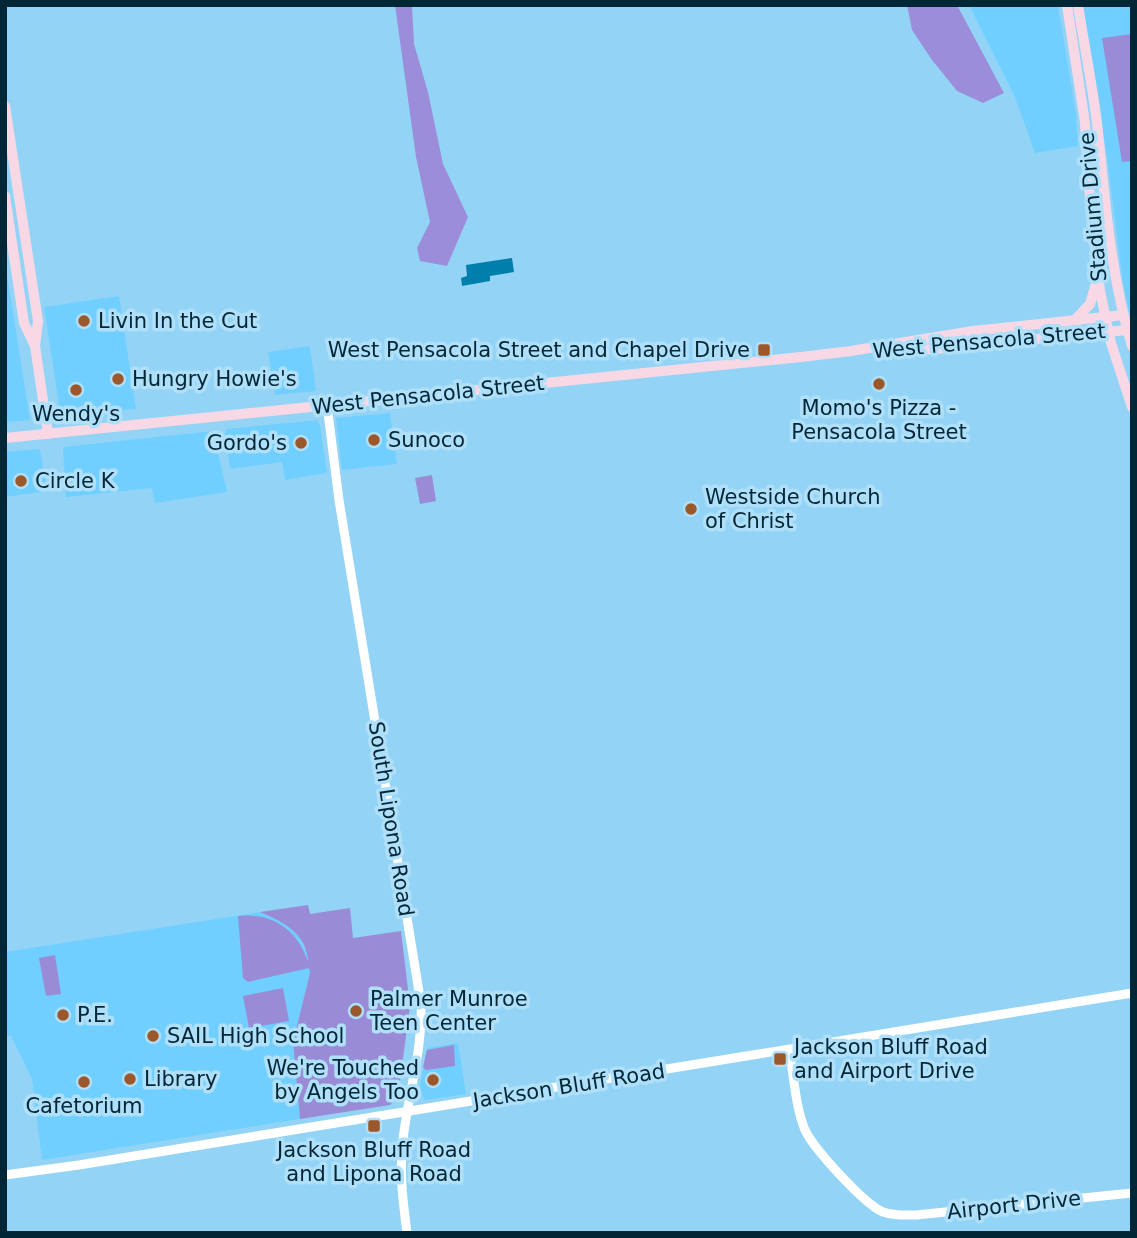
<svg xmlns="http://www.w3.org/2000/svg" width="1137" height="1238" viewBox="0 0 1137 1238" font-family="'DejaVu Sans',sans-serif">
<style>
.built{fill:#70cfff}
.green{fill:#9a8bd7}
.forest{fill:#9c8ddb}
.water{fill:#017fac}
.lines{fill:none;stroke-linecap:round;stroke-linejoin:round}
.minor{stroke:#fff;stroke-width:9}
.major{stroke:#f9d8e6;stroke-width:10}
.poi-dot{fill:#9c582a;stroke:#afdff9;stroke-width:2.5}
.labels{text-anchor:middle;stroke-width:7;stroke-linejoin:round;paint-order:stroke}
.street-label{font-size:21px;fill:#012737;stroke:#afdff9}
.poi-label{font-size:21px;fill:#012737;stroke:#afdff9;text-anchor:start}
</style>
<rect width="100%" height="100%" fill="#93d4f6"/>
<!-- built -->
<path class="built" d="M969 5H1058L1076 114 1078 146 1035 153 1014 95Z
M1083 5H1132V325L1123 283 1107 157Z
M5 262 30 420 5 422Z
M119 296 136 409 63 415 60 411 44 307Z
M310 346 316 391 275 395 268 352Z
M390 413 397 464 342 470 336 418Z
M317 420 320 425 327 473 285 480 282 462 230 469 225 434 227 429Z
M213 431 227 492 155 503 152 488 66 497 63 447Z
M40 449 47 491 5 497V452Z
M260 912 284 922 298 935 307 952 310 973 293 1042 300 1119 42 1160 32 1079 11 1036H5V952Z
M458 1043 466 1094 425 1100 419 1090 427 1048Z"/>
<!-- green -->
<path class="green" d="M1132 34V161L1122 162 1102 38Z
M432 475 436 501 420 504 415 478Z
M308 905 310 914 350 908 353 938 401 931 410 1006 398 1096 390 1105 300 1119 293 1042 310 973 309 968 248 982 243 978 238 916C272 912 298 930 308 962 307 934 284 922 260 912Z
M55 955 61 994 46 996 39 958Z
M283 988 289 1021 249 1028 243 996Z
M454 1045 455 1066 426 1070 423 1067 427 1050Z"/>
<!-- forest -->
<path class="forest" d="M395 5H412L414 44 428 92 443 164 468 217 447 266 420 261 417 248 430 222 416 157Z
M907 5H957L1004 93 983 103 957 91 932 60 912 30Z"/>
<!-- water -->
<path class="water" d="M512 258 514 272 490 276V281L462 286 461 278 467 276 466 265Z"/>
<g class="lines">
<!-- minor -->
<path class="minor" d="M327 405 339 500 421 1004C423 1049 408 1094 403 1140 399 1171 403 1202 407 1233
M789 1050C794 1075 795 1106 805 1130 814 1149 864 1204 883 1212 894 1216 905 1215 916 1215L1132 1193
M5 1175 79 1165 1132 993"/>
<!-- major -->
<path class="major" d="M1067 5 1085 123 1089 187 1100 291 1111 343 1132 407
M1078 5C1084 44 1092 83 1097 123 1105 197 1110 274 1132 346
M5 106 38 321 35 346
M5 196 24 323 35 346 48 434
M1075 320 1090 304 1097 280
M879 351 936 349 1127 330
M5 438 801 357 851 351 973 331 1123 315"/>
</g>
<!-- markers -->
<g class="poi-dot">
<circle cx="84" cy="321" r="7"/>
<rect x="757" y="343" width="14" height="14" rx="3.5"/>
<circle cx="118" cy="379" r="7"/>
<circle cx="879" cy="384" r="7"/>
<circle cx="76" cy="390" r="7"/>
<circle cx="374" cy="440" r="7"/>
<circle cx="301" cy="443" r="7"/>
<circle cx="21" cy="481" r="7"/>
<circle cx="691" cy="509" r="7"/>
<circle cx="356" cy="1011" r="7"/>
<circle cx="63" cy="1015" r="7"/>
<circle cx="153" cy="1036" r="7"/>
<rect x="773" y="1052" width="14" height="14" rx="3.5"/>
<circle cx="130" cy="1079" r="7"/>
<circle cx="433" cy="1080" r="7"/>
<circle cx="84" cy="1082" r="7"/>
<rect x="367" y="1119" width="14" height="14" rx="3.5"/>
</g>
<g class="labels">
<!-- street labels -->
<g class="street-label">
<text transform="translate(1093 207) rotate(-95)" y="7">Stadium Drive</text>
<text transform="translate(989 341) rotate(-5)" y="7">West Pensacola Street</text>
<text transform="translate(428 395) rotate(-6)" y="7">West Pensacola Street</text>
<text transform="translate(391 819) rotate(81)" y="7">South Lipona Road</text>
<text transform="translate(569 1086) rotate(-9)" y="7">Jackson Bluff Road</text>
<text transform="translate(1014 1205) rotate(-6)" y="7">Airport Drive</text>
</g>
<!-- poi labels -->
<g class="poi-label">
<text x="98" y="328">Livin In the Cut</text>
<text x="750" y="357" text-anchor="end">West Pensacola Street and Chapel Drive</text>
<text x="132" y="386">Hungry Howie's</text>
<text x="879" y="415" text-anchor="middle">Momo's Pizza -<tspan x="879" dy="24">Pensacola Street</tspan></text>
<text x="76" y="421" text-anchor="middle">Wendy's</text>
<text x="388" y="447">Sunoco</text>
<text x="287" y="450" text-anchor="end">Gordo's</text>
<text x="35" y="488">Circle K</text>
<text x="705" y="504">Westside Church<tspan x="705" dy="24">of Christ</tspan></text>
<text x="370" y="1006">Palmer Munroe<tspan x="370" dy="24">Teen Center</tspan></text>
<text x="77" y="1022">P.E.</text>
<text x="167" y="1043">SAIL High School</text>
<text x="794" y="1054">Jackson Bluff Road<tspan x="794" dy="24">and Airport Drive</tspan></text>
<text x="419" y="1075" text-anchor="end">We're Touched<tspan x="419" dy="24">by Angels Too</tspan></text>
<text x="144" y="1086">Library</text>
<text x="84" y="1113" text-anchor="middle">Cafetorium</text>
<text x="374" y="1157" text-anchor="middle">Jackson Bluff Road<tspan x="374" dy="24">and Lipona Road</tspan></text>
</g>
</g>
<!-- border -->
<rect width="1137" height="1238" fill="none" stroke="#012737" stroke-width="14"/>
</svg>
